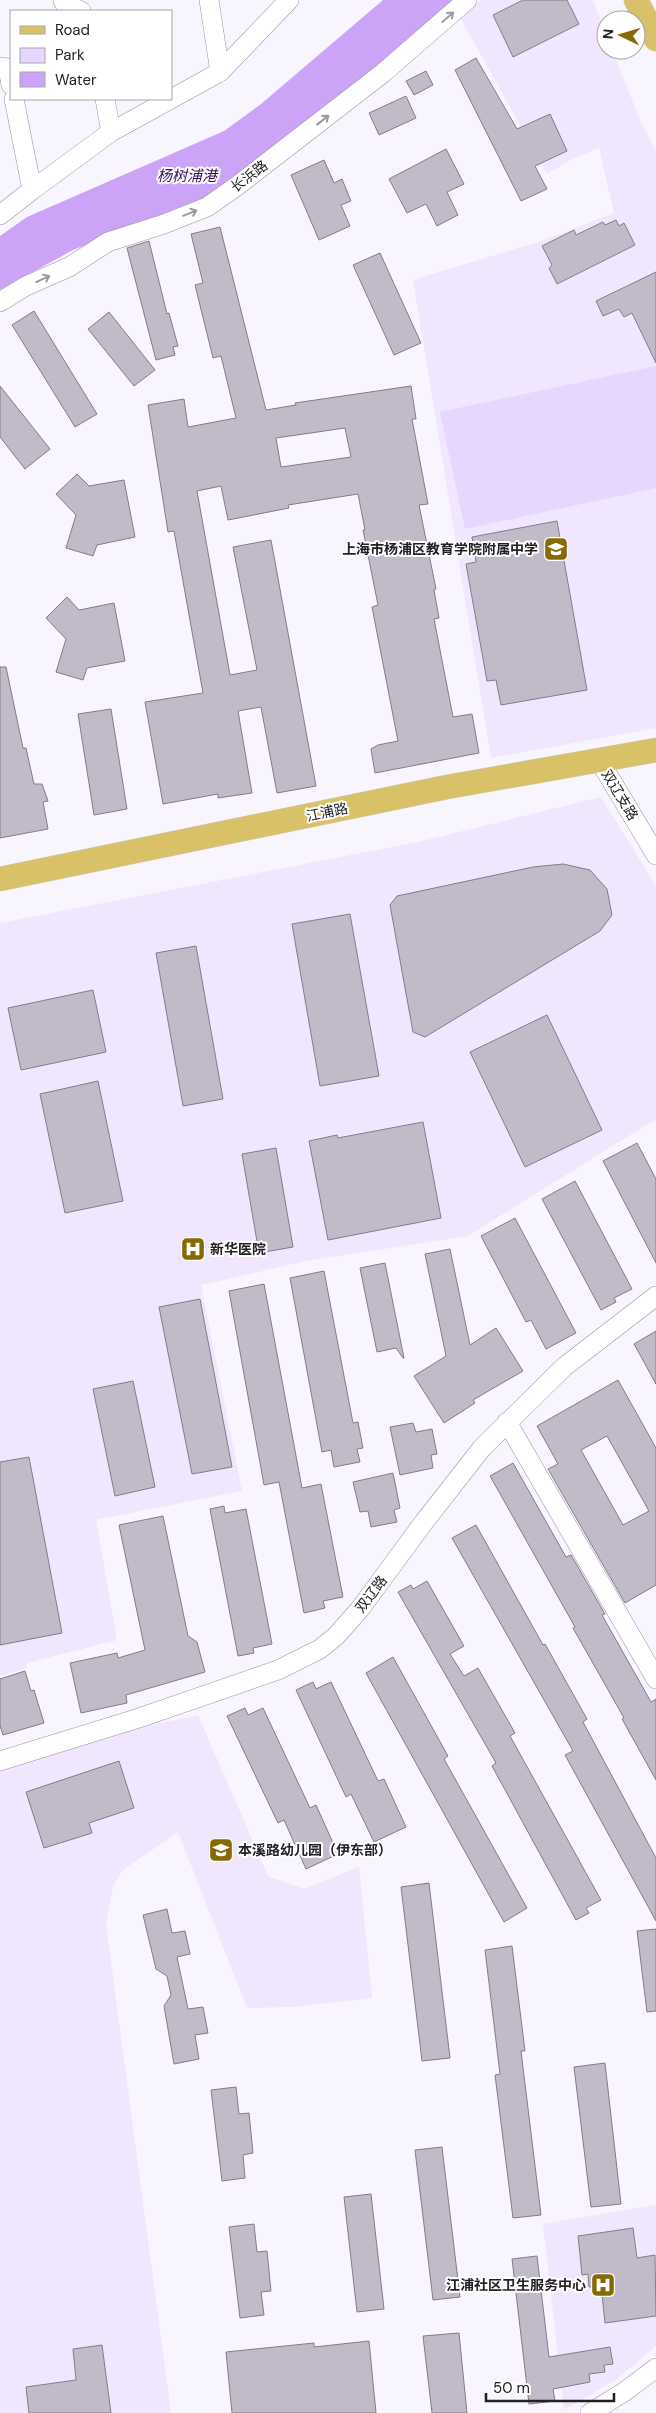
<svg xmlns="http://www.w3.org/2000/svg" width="656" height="2413" viewBox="0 0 656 2413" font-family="'DM Sans','Noto Sans SC',sans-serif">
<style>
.built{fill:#f0e6fd}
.green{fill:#e7d6fe}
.water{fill:#cba4f8}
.building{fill:#c1bac9;stroke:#827c8a;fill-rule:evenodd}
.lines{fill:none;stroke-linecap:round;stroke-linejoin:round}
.minor-casing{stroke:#9993a2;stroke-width:20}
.major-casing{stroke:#d3d3d4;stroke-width:25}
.minor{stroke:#fff;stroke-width:19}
.major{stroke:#d9c167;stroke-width:24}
.oneway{stroke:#9c9b9d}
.labels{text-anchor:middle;stroke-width:4;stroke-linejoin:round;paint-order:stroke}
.street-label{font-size:14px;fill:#232126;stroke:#fff}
.poi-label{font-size:14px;font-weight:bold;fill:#232126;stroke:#fff;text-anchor:end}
.water-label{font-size:15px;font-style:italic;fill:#380f58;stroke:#fff}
</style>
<rect width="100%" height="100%" fill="#f9f5fe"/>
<!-- built -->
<path class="built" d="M481 0H593L606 34V50H612L641 122 656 151V728L491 758 413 280 541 241 614 213 599 148 572 159 547 174 460 17Z
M601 797 656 886V1119L468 1236 306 1261 201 1285 242 1491 96 1520 117 1640 27 1663V1668L0 1676V923L418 842Z
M198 1715 268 1876 304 1889 359 1867 372 1998 292 2007 247 2008 178 1832 123 1870 113 1886 106 1924 171 2413H0V1771L138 1728Z
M656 2205V2346L617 2379 564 2410 543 2224Z"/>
<!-- green -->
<path class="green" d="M656 366V488L465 529 440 412Z"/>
<!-- water -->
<path class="water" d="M383 0H457L264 159 203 199 73 250 0 290V236L27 217 224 131 261 104Z"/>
<!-- building -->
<path class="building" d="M523 0H567L579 24 513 57 493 15Z
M476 58 517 129 550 114 567 151 535 166 547 189 521 201 455 70Z
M426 71 433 85 414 95 406 81Z
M406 96 416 118 379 135 369 113Z
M446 149 464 184 447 192 458 215 437 226 426 204 407 213 389 179Z
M324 160 334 183 342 179 351 201 341 205 350 226 319 240 291 175Z
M616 220 619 226 624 223 635 245 557 284 549 268 552 265 542 246 574 230 576 235 603 222 605 225Z
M220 227 266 410 296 405 295 403 411 386 416 419H412L428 504 419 505 436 589 434 590 439 618 434 619 453 717 472 714 479 753 375 773 371 749 378 745 398 741 372 607 378 605 363 530H365L358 494 288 505 289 508 228 520 221 486 197 491 230 675 257 670 233 547 271 540 316 786 277 793 261 707 238 711 252 793 218 798V794L163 804 145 702 203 693 174 531 168 532 148 405 184 399 188 427 236 418 221 356 213 358 195 285 203 283 191 234ZM345 428 351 457 281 467 276 438Z
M149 241 167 314 169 313 178 346 173 347 175 355 156 360 127 248Z
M380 253 421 343 394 355 353 265Z
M656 272V363L632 313 624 317 619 309 603 316 596 301Z
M34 311 97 414 75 427 12 325Z
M109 312 155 370 134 386 88 329Z
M0 386 50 449 25 469 0 437Z
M77 474 89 486 124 480 135 537 97 545 93 556 66 548 76 515 56 494Z
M557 521 587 690 501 705 496 680 487 681 466 564 476 562 472 537Z
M67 597 79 610 114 603 125 661 87 668 83 680 56 672 66 639 46 618Z
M0 667H6L23 748H26L34 784H42L48 801 43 802 48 829 0 838Z
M111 709 127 809 94 815 78 714Z
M563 864 590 870 607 889 612 915 600 931 425 1037 413 1032 390 905 397 896 533 867Z
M350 914 379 1076 320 1086 292 924Z
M196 946 223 1099 183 1106 156 953Z
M93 990 106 1052 21 1070 8 1008Z
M547 1015 602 1130 525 1167 470 1052Z
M98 1081 123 1201 65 1213 40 1094Z
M423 1122 441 1218 328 1240 309 1141 337 1135 338 1138Z
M637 1143 656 1179V1263L603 1161Z
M276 1148 293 1247 259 1253 242 1154Z
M575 1181 632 1289 614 1298 616 1302 601 1310 542 1199Z
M515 1218 576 1333 546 1349 531 1320 526 1322 481 1236Z
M450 1249 470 1345 496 1328 523 1371 473 1400 475 1403 444 1423 414 1376 446 1356 425 1254Z
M385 1263 404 1358H403L396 1348 377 1352 360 1268Z
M324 1271 353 1423 358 1422 363 1448 357 1449 360 1462 334 1467 331 1450 322 1452 290 1278Z
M264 1284 302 1488 321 1484 343 1597 323 1601 325 1608 304 1613 279 1482 264 1485 229 1291Z
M200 1299 232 1467 192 1474 159 1307Z
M656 1331V1384L634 1344Z
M618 1380 656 1448V1585L625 1603 548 1469 558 1464 537 1426ZM607 1436 649 1511 623 1525 581 1450Z
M133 1381 155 1487 115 1496 93 1389Z
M413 1423 416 1432 432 1429 437 1454 431 1455 433 1468 400 1475 390 1427Z
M29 1457 62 1633 0 1645V1462Z
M513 1463 566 1557 571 1555 605 1614 602 1615 651 1702 656 1699V1780L622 1719 624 1718 573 1628 575 1627 490 1476Z
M393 1473 400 1508 394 1510 397 1522 371 1527 368 1511 360 1512 353 1482Z
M224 1506 225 1513 246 1509 272 1644 253 1648 254 1653 238 1656 210 1509Z
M163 1516 188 1636 197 1642 205 1672 126 1695 127 1703 81 1713 70 1663 117 1653 118 1658 145 1650 119 1525Z
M476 1525 543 1645 545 1644 587 1719 583 1722 656 1858V1921L565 1755 573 1751 452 1538Z
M427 1581 464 1646 450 1654 464 1676 478 1668 515 1733 510 1736 601 1900 586 1908 589 1913 576 1920 492 1766 496 1763 398 1592 411 1585 413 1589Z
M393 1657 448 1756 444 1759 527 1908 504 1922 366 1673Z
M25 1671 31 1691 34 1690 44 1723 3 1735 0 1726V1679Z
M313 1682 316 1689 331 1682 378 1781 384 1779 406 1827 374 1842 351 1794 346 1797 296 1690Z
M245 1708 248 1715 263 1708 310 1808 316 1805 338 1854 306 1869 284 1820 278 1823 227 1716Z
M119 1761 134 1808 89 1823 92 1833 44 1848 26 1792Z
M429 1883 450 2058 422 2061 401 1887Z
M167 1909 172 1933 185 1931 190 1954 177 1957 188 2009 203 2007 208 2033 195 2035 199 2059 174 2064 164 2006 171 1995 167 1976 156 1969 143 1915Z
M656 1929V2011L647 2012 637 1931Z
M512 1946 525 2051H521L541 2215 513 2218 495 2075 500 2074 485 1950Z
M605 2063 621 2204 591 2207 574 2067Z
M236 2087 239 2114 249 2113 253 2153 243 2155 245 2178 222 2181 211 2090Z
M442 2147 460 2297 433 2300 415 2150Z
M371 2194 384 2309 357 2312 344 2197Z
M254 2224 257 2252 267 2251 271 2291 261 2292 264 2315 240 2318 229 2227Z
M633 2228 637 2258 655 2255 656 2316 605 2323 601 2285 589 2287 588 2274 582 2275 578 2236Z
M537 2256 549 2357 610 2347 613 2364 604 2365 605 2372 589 2374 590 2382 553 2389 555 2401 529 2404 512 2259Z
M459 2333 467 2413H432L423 2336Z
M369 2341 376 2413H232L226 2352 314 2343V2347Z
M102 2345 111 2413H29L26 2387 76 2380 73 2349Z"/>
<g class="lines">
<defs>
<path id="minor" d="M63 0 64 3 81 11
M0 67 8 68 11 85
M220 72 289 0
M111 132 220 72 209 0
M32 190 111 132 105 99
M0 215 32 190 14 99
M0 302 26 286 69 267 108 242 164 224 207 207 237 186 383 73 467 0
M599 760 656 855
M507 1422 656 1679
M0 1761 139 1718 278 1670 320 1649 336 1636 360 1609 424 1522 482 1448 564 1367 656 1296
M590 2413 624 2392 656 2368"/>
<path id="major" d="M636 0 656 39
M0 879 447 787 656 750"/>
</defs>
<!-- minor casing -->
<use href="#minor" class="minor-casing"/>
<!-- major casing -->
<use href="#major" class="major-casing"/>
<!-- minor -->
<use href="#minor" class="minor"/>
<!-- major -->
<use href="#major" class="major"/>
</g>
<!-- one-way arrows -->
<defs><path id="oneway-shaft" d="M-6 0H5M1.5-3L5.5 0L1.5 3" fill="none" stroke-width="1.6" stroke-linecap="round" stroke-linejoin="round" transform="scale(1.25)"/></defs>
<g class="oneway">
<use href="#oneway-shaft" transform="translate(448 17) rotate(-41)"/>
<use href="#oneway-shaft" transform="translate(323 120) rotate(-38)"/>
<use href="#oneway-shaft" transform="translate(190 213) rotate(-22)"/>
<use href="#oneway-shaft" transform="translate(43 279) rotate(-25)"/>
</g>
<!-- icons -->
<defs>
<symbol id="school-square" viewBox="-11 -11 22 22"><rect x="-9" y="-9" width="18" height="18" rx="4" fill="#866a05" stroke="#fff"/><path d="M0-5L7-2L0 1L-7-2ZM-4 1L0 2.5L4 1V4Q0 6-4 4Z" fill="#fff"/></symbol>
<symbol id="hospital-square" viewBox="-11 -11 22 22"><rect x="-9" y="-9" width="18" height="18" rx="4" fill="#866a05" stroke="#fff"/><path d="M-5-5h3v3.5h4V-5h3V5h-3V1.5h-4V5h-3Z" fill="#fff"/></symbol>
</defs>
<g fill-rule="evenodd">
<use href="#school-square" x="542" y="535" width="28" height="28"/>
<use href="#hospital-square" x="179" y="1235" width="28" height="28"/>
<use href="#school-square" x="207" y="1836" width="28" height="28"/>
<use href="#hospital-square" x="589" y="2271" width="28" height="28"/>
</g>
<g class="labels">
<!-- street labels -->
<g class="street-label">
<text transform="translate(249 176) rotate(-37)" y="5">长浜路</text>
<text transform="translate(620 795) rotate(59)" y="5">双辽支路</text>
<text transform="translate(327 812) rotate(-12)" y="5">江浦路</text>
<text transform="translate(371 1594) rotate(-53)" y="5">双辽路</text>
</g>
<!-- poi labels -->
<g class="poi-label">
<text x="538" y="554">上海市杨浦区教育学院附属中学</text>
<text x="210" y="1254" text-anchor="start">新华医院</text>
<text x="238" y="1855" text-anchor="start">本溪路幼儿园（伊东部）</text>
<text x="586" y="2290">江浦社区卫生服务中心</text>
</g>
<!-- water labels -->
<g class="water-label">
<text x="187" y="181">杨树浦港</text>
</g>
</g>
<!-- legend -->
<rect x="10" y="10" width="162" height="90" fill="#ffffff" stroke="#a7a6a8"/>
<rect x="20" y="26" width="25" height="8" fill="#d9c167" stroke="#a7a6a8"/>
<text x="55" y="35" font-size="15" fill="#232126">Road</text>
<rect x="20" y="48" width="25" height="15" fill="#e7d6fe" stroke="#a7a6a8"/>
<text x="55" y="60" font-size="15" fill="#232126">Park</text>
<rect x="20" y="72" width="25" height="15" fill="#cba4f8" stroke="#a7a6a8"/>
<text x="55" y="85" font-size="15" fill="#232126">Water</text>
<!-- north arrow -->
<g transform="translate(621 35) rotate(275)"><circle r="24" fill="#ffffff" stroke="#a7a6a8"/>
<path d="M0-4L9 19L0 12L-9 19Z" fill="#866a05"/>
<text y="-8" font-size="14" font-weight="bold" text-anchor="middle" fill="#232126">N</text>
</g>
<!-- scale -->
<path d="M486 2393v8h128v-8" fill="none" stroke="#232126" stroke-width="2.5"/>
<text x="493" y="2393" font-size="15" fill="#232126" stroke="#ffffff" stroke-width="4" paint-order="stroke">50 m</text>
</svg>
